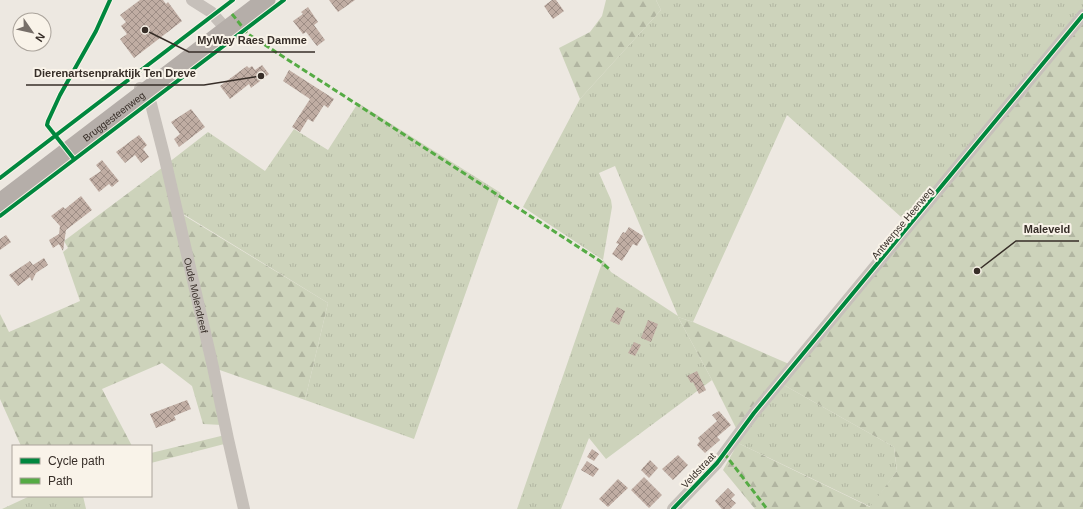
<svg xmlns="http://www.w3.org/2000/svg" width="1083" height="509" viewBox="0 0 1083 509" font-family="Arial,sans-serif">
<style>
.grass{fill:url(#grass-tufts);fill-rule:evenodd}
.forest{fill:url(#forest-firs)}
.building{fill:url(#building-cross-hatch)}
.lines{fill:none;stroke-linecap:round;stroke-linejoin:round}
.minor{stroke:#c6c0ba;stroke-width:12}
.primary{stroke:#b5aea9;stroke-width:19}
.quiet{stroke:#55ab44;stroke-width:3;stroke-dasharray:6 3;stroke-linecap:butt}
.cycleway-casing{stroke:#f9f3e9;stroke-width:6}
.cycleway{stroke:#00873e;stroke-width:4}
.labels{text-anchor:middle;stroke-width:4;stroke-linejoin:round;paint-order:stroke}
.street-label{font-size:10px;fill:#372e28;stroke:#f9f3e9}
.leader{fill:none;stroke:#372e28;stroke-width:1.5}
.callout-dot{fill:#372e28;stroke:#f9f3e9;stroke-width:1.5}
.callout-label{font-size:11px;text-anchor:middle;font-weight:bold;fill:#372e28;stroke:#f9f3e9;stroke-width:4;stroke-linejoin:round;paint-order:stroke}
</style>
<defs>
<pattern id="grass-tufts" width="24" height="20" patternUnits="userSpaceOnUse"><rect width="24" height="20" fill="#cdd3bb"/><path d="M3 7l-1-3M5 7V3M7 7l1-3M15 17l-1-3M17 17v-4M19 17l1-3" fill="none" stroke="#b1b5a1"/></pattern>
<pattern id="forest-firs" width="22" height="20" patternUnits="userSpaceOnUse"><rect width="22" height="20" fill="#cdd3bb"/><path d="M5 1l3.5 6h-7zM16 11l3.5 6h-7z" fill="#b1b5a1"/></pattern>
<pattern id="building-cross-hatch" width="8" height="8" patternUnits="userSpaceOnUse"><rect width="8" height="8" fill="#c0ada3"/><path d="M0 0l8 8M0 8l8-8" fill="none" stroke="#9d8d85"/></pattern>
</defs>
<rect width="100%" height="100%" fill="#ede8e1"/>
<!-- grass -->
<path class="grass" d="M656 0H1083V15L910 225 787 115 693 322 678 317 712 380 606 459 589 438 561 509H517L603 260 523 207 580 99 661 10ZM615 166 678 316 611 272 603 260 612 207 611 200 599 173Z
M358 103 501 193 414 439 305 400 328 303 180 212 168 163 208 132 265 171 294 129 328 150Z
M782 384 894 447 897 471 871 507 738 443Z
M30 496H83L86 509H2Z"/>
<!-- forest -->
<path class="forest" d="M606 0H656L661 10 580 99 559 48 590 32 602 16Z
M1083 15V509H755L723 470 738 443 870 507 897 471 894 447 782 384 737 430 712 380 678 317 693 322 789 364Z
M163 167 180 213 328 303 305 400 214 368 222 425 203 424 192 386 162 363 102 389 132 446H21L0 399V314L9 332 80 301 63 252 68 248 64 241Z
M225 435 232 442 151 463V453Z"/>
<!-- building -->
<path class="building" d="M140 0H163L166 4 168 2 182 21 134 58 120 39 127 34 121 26 126 22 120 15Z
M329 0H355L338 12Z
M552 0H556L564 11 553 19 544 6Z
M308 7 318 22 314 25 325 40 317 46 306 32 303 34 293 21 303 14 301 12Z
M262 65 269 74 251 88 249 84 230 99 220 86 247 66 249 68 252 66 255 70Z
M289 70 334 99 328 108 324 105 313 122 308 119 300 132 292 127 310 99 283 81Z
M191 109 205 127 179 147 174 139 180 134 171 122Z
M139 135 147 145 143 149 149 157 141 163 135 155 125 163 116 152Z
M102 160 119 181 112 187 109 184 99 192 89 179 101 171 96 165Z
M81 196 92 210 66 230 63 251 59 244 53 248 49 240 59 234 60 226 51 216 63 207 65 209Z
M629 227 643 236 637 246 633 244 622 261 612 254 619 244 616 243 623 232 625 233Z
M6 235 11 242 0 250V239Z
M44 258 48 265 36 273 32 281 30 277 18 286 9 275 30 261 33 265Z
M617 307 625 311 619 325 610 321Z
M648 320 658 324 651 342 641 338Z
M634 342 641 345 635 356 628 353Z
M697 371 706 390 699 394 693 382 691 383 687 376Z
M187 400 191 409 174 416 176 420 156 428 150 414Z
M719 411 731 425 717 437 720 440 705 453 697 445 700 441 698 438 717 421 712 415Z
M592 449 599 454 594 461 587 457Z
M678 455 688 465 673 480 662 469Z
M650 460 658 468 649 478 641 470Z
M587 461 599 469 593 477 581 470Z
M644 477 662 495 649 508 631 490Z
M618 479 628 488 608 507 599 499Z
M728 488 735 495 731 499 736 503 730 509H722L715 501Z"/>
<g class="lines">
<!-- minor -->
<g class="minor">
<path d="M192 0 211 12 227 30"/>
<path id="s1" d="M140 88 151 104 164 155 213 367 228 439 244 509"/>
<path d="M673 509 717 463 754 413 1083 15"/>
</g>
<!-- primary -->
<path class="primary" id="s2" d="M0 203 266 0"/>
<!-- quiet -->
<path class="quiet" d="M232 14 248 34 600 261 609 269
M724 453 767 509"/>
<defs>
<path id="cycleway" d="M74 159 47 125 48 121 60 95 96 31 110 0
M0 178 233 0
M0 216 284 0
M673 509 717 463 754 413 1083 15"/>
</defs>
<!-- cycleway casing -->
<use href="#cycleway" class="cycleway-casing"/>
<!-- cycleway -->
<use href="#cycleway" class="cycleway"/>
</g>
<g class="labels">
<!-- street labels -->
<g class="street-label">
<text dy="4" stroke="none"><textPath href="#s2" startOffset="143">Bruggesteenweg</textPath></text>
<text transform="translate(902 223) rotate(-50)" y="4">Antwerpse Heerweg</text>
<text dy="4" stroke="none"><textPath href="#s1" startOffset="216">Oude Molendreef</textPath></text>
<text transform="translate(698 470) rotate(-47)" y="4">Veldstraat</text>
</g>
</g>
<!-- callouts -->
<path class="leader" d="M145 30L189 52H315M261 76L204 85H26M977 271L1016 241H1079"/>
<g class="callout-dot">
<circle cx="145" cy="30" r="4"/>
<circle cx="261" cy="76" r="4"/>
<circle cx="977" cy="271" r="4"/>
</g>
<g class="callout-label">
<text x="252" y="44">MyWay Raes Damme</text>
<text x="115" y="77">Dierenartsenpraktijk Ten Dreve</text>
<text x="1047" y="233">Maleveld</text>
</g>
<!-- legend -->
<rect x="12" y="445" width="140" height="52" fill="#f9f3e9" stroke="#aba49c"/>
<rect x="20" y="458" width="20" height="6" fill="#00873e" stroke="#aba49c"/>
<text x="48" y="465" font-size="12" fill="#372e28">Cycle path</text>
<rect x="20" y="478" width="20" height="6" fill="#55ab44" stroke="#aba49c"/>
<text x="48" y="485" font-size="12" fill="#372e28">Path</text>
<!-- north arrow -->
<g transform="translate(32 32) rotate(124)"><circle r="19" fill="#f9f3e9" stroke="#aba49c"/>
<path d="M0-3L7 15L0 10L-7 15Z" fill="#776f69"/>
<text y="-6" font-size="11" font-weight="bold" text-anchor="middle" fill="#372e28">N</text>
</g>
</svg>
